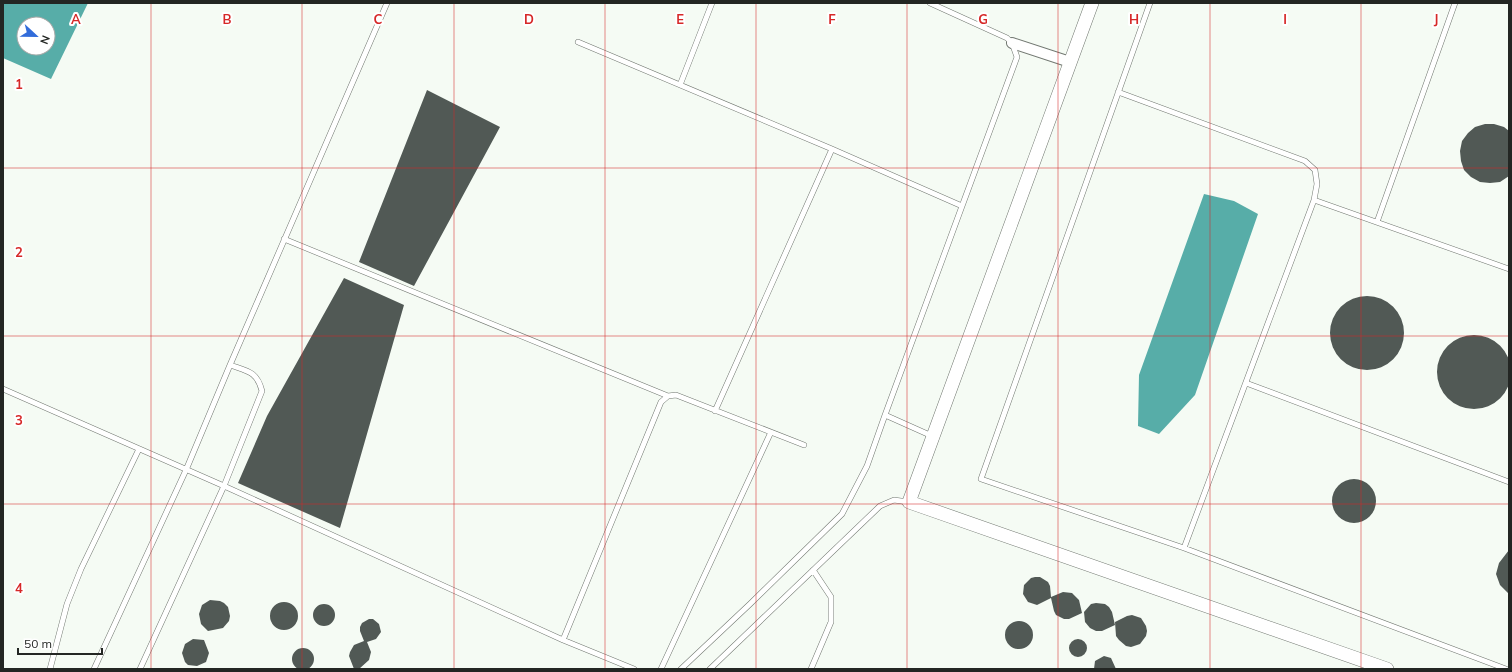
<svg xmlns="http://www.w3.org/2000/svg" width="1512" height="672" viewBox="0 0 1512 672" font-family="Mulish,sans-serif">
<style>
.water{fill:#57ada8;fill-rule:evenodd}
.building{fill:#515955}
.lines{fill:none;stroke-linecap:round;stroke-linejoin:round}
.service-casing{stroke:#717770;stroke-width:6}
.minor-casing{stroke:#717770;stroke-width:12}
.tertiary-casing{stroke:#717770;stroke-width:14}
.service{stroke:#fff;stroke-width:5}
.minor{stroke:#fff;stroke-width:10}
.tertiary{stroke:#fff;stroke-width:13}
.grid{fill:none;stroke:#d62828;stroke-width:1;stroke-opacity:0.55}
.grid-label{font-size:13px;text-anchor:middle;font-weight:bold;fill:#d62828;stroke:#fff;stroke-width:4;stroke-linejoin:round;paint-order:stroke}
</style>
<rect width="100%" height="100%" fill="#f5fbf4"/>
<!-- water -->
<path class="water" d="M3 3H88L51 79 3 58ZM24 24H48V48H24Z
M1204 194 1234 201 1258 214 1195 395 1159 434 1138 426 1139 375Z"/>
<!-- building -->
<path class="building" d="M427 90 500 127 414 286 359 262Z
M1485 124H1494L1504 127 1509 131V176L1500 182 1490 183 1480 182 1471 177 1464 170 1461 161 1460 151 1462 141 1468 133 1475 127Z
M344 278 404 305 340 528 238 483 267 416Z
M1330 333a37 37 0 1 1 74 0a37 37 0 1 1-74 0Z
M1437 372a37 37 0 1 1 74 0a37 37 0 1 1-74 0Z
M1332 501a22 22 0 1 1 44 0a22 22 0 1 1-44 0Z
M1509 550V594L1500 585 1496 574 1499 563Z
M1035 577H1040L1048 582 1050 586 1051 597 1063 592 1072 593 1079 600 1082 613 1069 619H1064L1056 615 1054 611 1051 598 1037 605 1028 602 1023 594 1024 585 1031 578Z
M210 600 220 601 224 603 228 607 230 616 229 621 223 628 208 631 201 624 199 614 202 605Z
M270 616a14 14 0 1 1 28 0a14 14 0 1 1-28 0Z
M1096 603 1105 604 1109 607 1112 612 1115 625 1102 631H1096L1090 628 1085 622 1084 612 1091 604Z
M313 615a11 11 0 1 1 22 0a11 11 0 1 1-22 0Z
M1132 615 1141 618 1146 626 1147 631 1146 636 1140 644 1131 647 1126 646 1119 640 1116 636 1115 622 1127 616Z
M369 619H373L379 624 381 632 376 639 367 642 371 652 369 660 359 669H354L349 656 350 652 354 645 364 641 360 631V627L362 623Z
M1005 635a14 14 0 1 1 28 0a14 14 0 1 1-28 0Z
M1069 648a9 9 0 1 1 18 0a9 9 0 1 1-18 0Z
M193 639 204 640 209 653 206 662 197 666 188 665 185 662 182 653 185 644Z
M292 659a11 11 0 1 1 22 0a11 11 0 1 1-22 0Z
M1104 656 1111 658 1116 669H1094L1095 661Z"/>
<g class="lines">
<defs>
<path id="service" d="M930 3 1007 38 1012 43 1017 57 885 415 932 436
M1150 3 981 479 1184 548 1506 669
M578 42 832 149 962 206
M680 85 712 3
M1118 92 1305 161 1315 170 1317 184 1314 200 1509 269
M1377 222 1455 3
M284 239 668 396
M1246 383 1509 482
M3 389 224 486 563 640 634 669
M715 411 832 149
M1184 548 1314 200
M563 640 661 402 668 396 676 395 804 445
M50 669 67 604 81 569 139 449
M94 669 186 470 230 365 387 3
M140 669 224 486 262 391C257 371 247 371 230 365
M661 669 771 432
M681 669 750 604 842 514 867 466 885 415
M710 669 880 506 894 500 908 502
M811 669 831 622V597L813 570"/>
<path id="minor" d="M1012 43 1070 62"/>
<path id="tertiary" d="M1092 3 909 502 1387 669"/>
</defs>
<!-- service casing -->
<use href="#service" class="service-casing"/>
<!-- minor casing -->
<use href="#minor" class="minor-casing"/>
<!-- tertiary casing -->
<use href="#tertiary" class="tertiary-casing"/>
<!-- service -->
<use href="#service" class="service"/>
<!-- minor -->
<use href="#minor" class="minor"/>
<!-- tertiary -->
<use href="#tertiary" class="tertiary"/>
</g>
<!-- grid -->
<path class="grid" d="M151 3V669M302 3V669M454 3V669M605 3V669M756 3V669M907 3V669M1058 3V669M1210 3V669M1361 3V669M3 168H1509M3 336H1509M3 504H1509"/>
<g class="grid-label">
<text x="76" y="24">A</text>
<text x="227" y="24">B</text>
<text x="378" y="24">C</text>
<text x="529" y="24">D</text>
<text x="680" y="24">E</text>
<text x="832" y="24">F</text>
<text x="983" y="24">G</text>
<text x="1134" y="24">H</text>
<text x="1285" y="24">I</text>
<text x="1436" y="24">J</text>
<text x="19" y="89">1</text>
<text x="19" y="257">2</text>
<text x="19" y="425">3</text>
<text x="19" y="593">4</text>
</g>
<!-- border -->
<rect width="1512" height="672" fill="none" stroke="#232623" stroke-width="8"/>
<!-- north arrow -->
<g transform="translate(36 36) rotate(112)"><circle r="19" fill="#ffffff" stroke="#a7a8a7"/>
<path d="M0-3L7 15L0 10L-7 15Z" fill="#326cda"/>
<text y="-6" font-size="11" font-weight="bold" text-anchor="middle" fill="#232623">N</text>
</g>
<!-- scale -->
<path d="M18 648v6h84v-6" fill="none" stroke="#232623" stroke-width="2"/>
<text x="24" y="648" font-size="12" fill="#232623" stroke="#ffffff" stroke-width="3" paint-order="stroke">50 m</text>
</svg>
